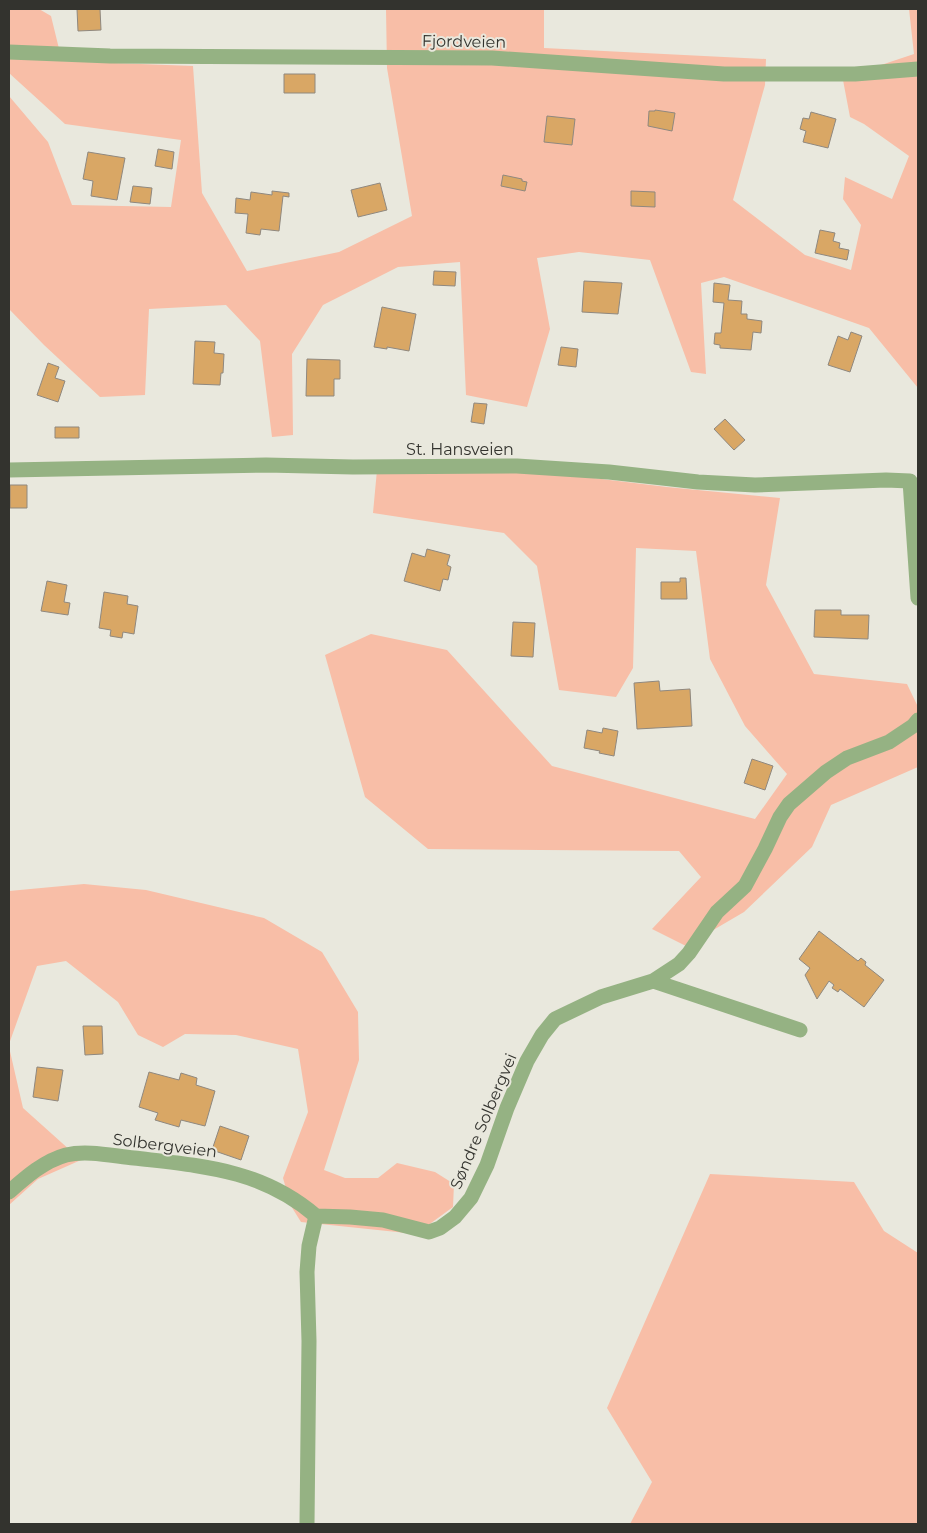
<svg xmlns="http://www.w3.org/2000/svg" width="927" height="1533" viewBox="0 0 927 1533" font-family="Montserrat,sans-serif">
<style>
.green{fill:#f8bea7}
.building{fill:#d9a765;stroke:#8f887f}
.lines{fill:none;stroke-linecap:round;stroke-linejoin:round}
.minor{stroke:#95b283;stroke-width:15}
.labels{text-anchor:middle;stroke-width:4;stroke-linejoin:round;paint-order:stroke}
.street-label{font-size:16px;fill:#33332e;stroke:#e9e8dd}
</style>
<rect width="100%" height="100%" fill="#e9e8dd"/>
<!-- green -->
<path class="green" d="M9 9H39L51 16 62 61 193 66 202 193 247 271 339 252 412 216 387 68 386 9H544V48L766 59 765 85 733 200 805 255 851 270 861 225 843 199 845 177 892 199 909 156 864 124 850 117 843 80 881 65 914 54 909 9H918V388L869 328 724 277 701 283 706 374 691 372 650 260 579 252 537 258 550 329 527 407 466 395 460 262 398 267 323 305 292 354 293 435 272 437 260 341 226 305 149 309 145 395 100 397 44 345 9 309V96L48 142 72 205 171 207 181 140 65 124 9 73Z
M377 470 552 473 667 487 780 498 766 585 814 674 907 684 918 707V767L831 805 812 847 744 912 686 946 652 929 701 877 679 851 428 849 365 797 325 655 371 634 447 650 552 766 755 819 787 774 745 726 710 659 696 551 636 548 633 668 616 697 559 690 537 566 504 533 373 513Z
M84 884 146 890 264 918 322 952 358 1012 359 1060 324 1170 345 1178H378L397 1163 435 1172 454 1184 453 1207 416 1234 301 1222 291 1206 283 1178 308 1112 298 1049 236 1035 185 1034 163 1047 138 1035 118 1002 66 961 37 966 9 1044V891Z
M9 1047 23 1108 81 1160 38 1179 9 1205Z
M710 1174 854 1182 884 1231 918 1253V1524H630L652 1482 607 1408Z"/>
<!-- building -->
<path class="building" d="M77 9H100L101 30 78 31Z
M284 74H315V93H284Z
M655 110 675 113 672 131 648 126 649 111H655Z
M811 112 836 119 828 148 803 142 806 131 800 129 803 118 809 119Z
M547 116 575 119 572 145 544 142Z
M158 149 174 152 172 169 155 166Z
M88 152 125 158 117 200 91 196 93 181 83 179Z
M503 175 522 179V181L527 182 525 191 501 186Z
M380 183 387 210 358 217 351 190Z
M133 186 152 188 150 204 130 202Z
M272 191 289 193V197L283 196 279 231 261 229 260 235 246 233 248 214 235 213 236 198 250 200 251 192 272 195Z
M631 191 655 192V207L631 206Z
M820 230 835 233 833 241 840 243 839 248 849 250 847 260 815 253Z
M434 271 456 272 455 286 433 285Z
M584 281 622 283 618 314 582 312Z
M714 283 730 285 728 300 742 301 741 314H747V319L762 321 761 333 753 332 751 350 720 348V345L714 344 715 333H721L724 303 713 302Z
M382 307 416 314 409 351 387 347V349L374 347Z
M851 332 862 336 850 372 828 365 838 336 848 340Z
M195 341 215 342 214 353 224 354 223 373H221L220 385 193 384Z
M561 347 578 349 576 367 558 365Z
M307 359 340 360V379H334V396H306Z
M48 363 59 367 55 378 65 381 58 402 37 395Z
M474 403 487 404 484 424 471 422Z
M725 419 745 440 734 450 714 429Z
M55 427H79V438H55Z
M10 485H27V508H10Z
M427 549 450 555 447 565 451 567 448 580 443 579 440 591 404 581 412 553 425 557Z
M680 578H686L687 599H661V582H680Z
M47 581 67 585 64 602 70 603 68 615 41 611Z
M104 592 128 596 127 604 138 606 134 634 123 632 122 638 110 636 111 630 99 628Z
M815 610H841V615H869L868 639 814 637Z
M513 622 535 623 533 657 511 656Z
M659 681 660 691 690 689 692 726 637 729 634 683Z
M603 728 618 731 614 756 599 753 600 751 584 748 587 730 602 733Z
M752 759 773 766 765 790 744 783Z
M819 931 858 961 861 958 866 962 865 965 884 980 864 1007 840 989 838 992 832 988 834 985 829 981 817 999 805 975 810 968 799 959Z
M83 1026H102L103 1054 85 1055Z
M37 1067 63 1070 58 1101 33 1097Z
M149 1072 179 1080 181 1073 197 1078 196 1085 215 1091 205 1126 181 1120 179 1127 155 1120 158 1113 139 1107Z
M220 1126 249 1136 241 1160 212 1150Z"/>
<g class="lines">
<!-- minor -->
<path class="minor" d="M9 52 110 56 492 58 724 74H855L918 69
M9 470 266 465 353 467 517 466 609 472 698 482 755 485 886 480 910 481
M910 481 918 598
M653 981 800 1030
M9 1192C26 1177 44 1161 66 1155 87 1150 113 1156 134 1158 202 1166 261 1169 316 1216
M316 1216 350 1217 383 1220 429 1232 440 1228 455 1217 471 1198 487 1165 507 1108 527 1061 542 1035 555 1019 601 997 653 981 679 964 689 953 717 912 745 886 765 849 780 817 789 804 826 772 847 758 889 742 913 726 918 720
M307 1524 309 1341 307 1272 309 1246 316 1216"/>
</g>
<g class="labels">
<!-- street labels -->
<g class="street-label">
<text transform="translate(464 41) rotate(1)" y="6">Fjordveien</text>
<text x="460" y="455">St. Hansveien</text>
<text transform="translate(483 1121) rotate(-67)" y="6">Søndre Solbergvei</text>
<text transform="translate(165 1145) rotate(7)" y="6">Solbergveien</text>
</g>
</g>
<!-- border -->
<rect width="927" height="1533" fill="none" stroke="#33332e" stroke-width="20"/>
</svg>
